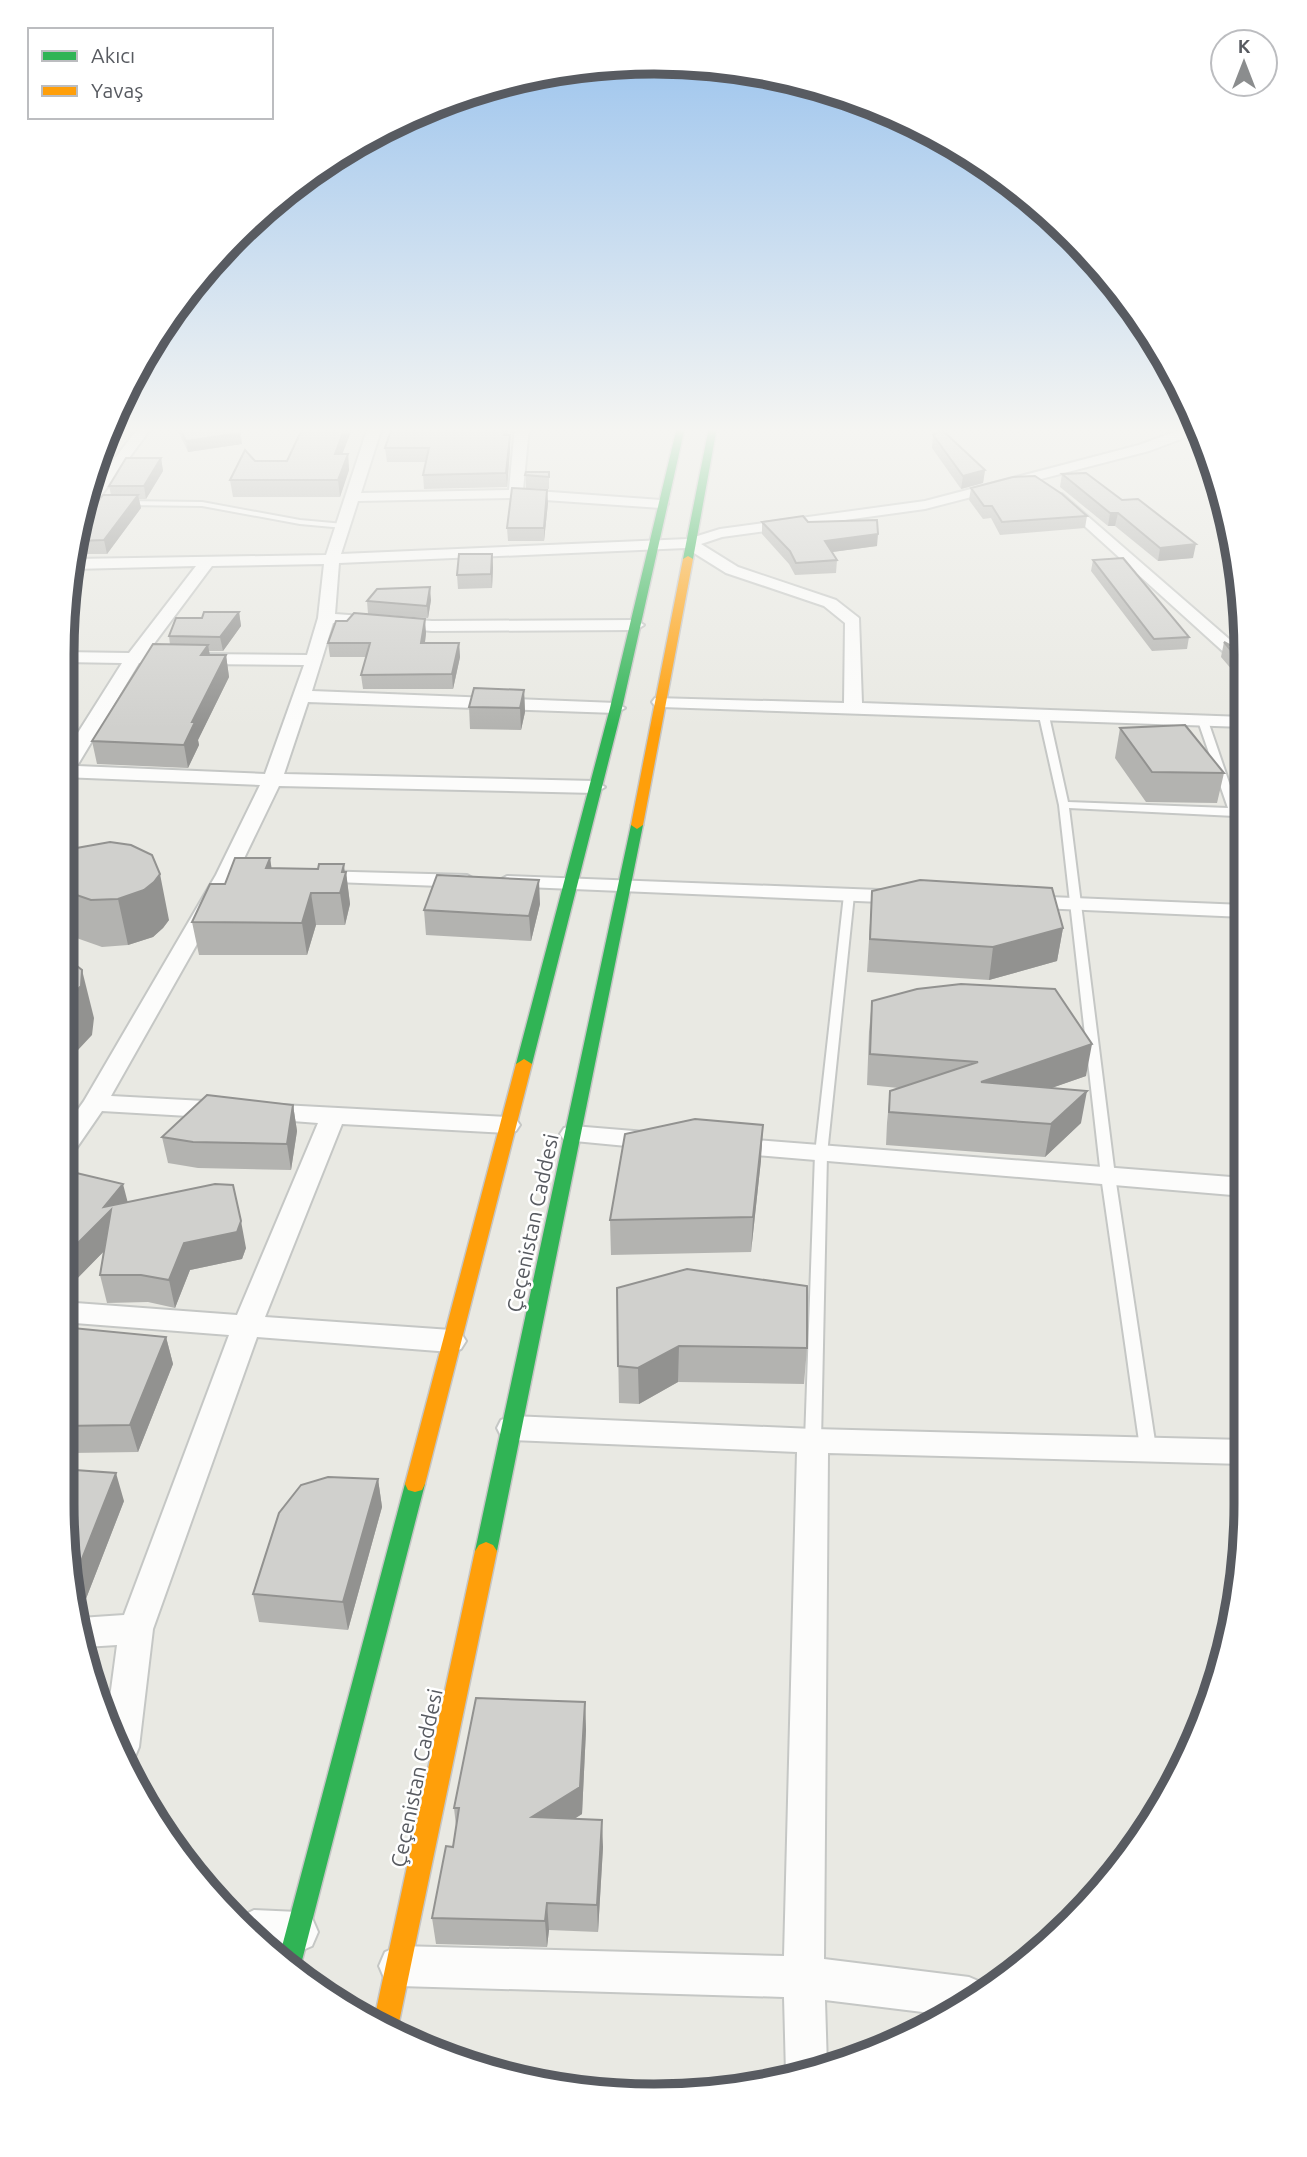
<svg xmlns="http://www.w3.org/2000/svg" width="1307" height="2157" viewBox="0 0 1307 2157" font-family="Ubuntu,sans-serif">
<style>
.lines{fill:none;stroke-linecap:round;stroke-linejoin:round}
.lane-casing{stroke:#c5c7c5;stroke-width:4}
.street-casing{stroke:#c5c7c5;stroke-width:4}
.fast-casing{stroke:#c5c5c5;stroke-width:3}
.slow-casing{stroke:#c5c5c5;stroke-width:3}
.lane{fill:#fcfcfb;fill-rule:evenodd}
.street{fill:#fcfcfb;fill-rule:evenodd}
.fast{fill:#30b455;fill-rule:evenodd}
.slow{fill:#ff9f0a;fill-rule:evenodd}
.wall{fill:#b3b3b0}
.shaded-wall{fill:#929290}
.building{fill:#d0d0cd;stroke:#929290;stroke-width:2}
.labels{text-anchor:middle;stroke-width:5;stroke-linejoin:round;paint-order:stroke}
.street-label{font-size:21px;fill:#585b61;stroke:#fff}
.rim{fill:none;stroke:#585b61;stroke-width:9}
</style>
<rect width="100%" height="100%" fill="#e9e9e3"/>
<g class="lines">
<defs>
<path id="lane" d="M123 501 202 502 300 520 344 524 348 526 344 528 300 524 202 506 126 505 122 503Z
M1044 713 1049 716 1068 802 1228 808 1198 721 1203 718 1208 721 1238 809H1244V815L1235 816 1069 808 1115 1176 1156 1448 1153 1452 1148 1454 1143 1452 1140 1448 1101 1176 1059 805 1039 716Z
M849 892 854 895 827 1154 821 1441 818 1445 813 1447 808 1445 805 1441 815 1154 844 895Z"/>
<path id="street" d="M139 427H152L88 513 83 514 86 496Z
M368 427H382L361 493 509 490 515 427H529L523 490 661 500 668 504 661 508 516 498 358 501 341 554 688 539 720 529 925 501 1139 445 1188 427H1198L1200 432 1149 451 925 509 722 537 701 544 738 567 836 600 859 618 862 703 1244 717V727L661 707 655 706 652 702 655 698 844 703 845 623 824 606 726 573 686 548 339 563 335 614 432 621 636 620 644 625 636 630 432 631 333 623 312 691 616 703 625 708 616 713 308 702 284 774 595 781 605 787 595 793 279 786 236 875 111 1096 223 1102 232 1104 236 1110 232 1116 223 1118 102 1111 71 1156 62 1158V1132L84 1101 216 875 260 785 62 777V758L122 663 62 662V652L129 653 196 566 73 569 74 559 326 555ZM324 564 318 618 307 655 193 654 184 659 193 664 304 665 265 774 77 766 139 663 152 662 155 658 147 653 212 566Z
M1062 494 1244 652V666L1238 665 1057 501 1055 498Z
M315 871 467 875 478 881 467 887 308 881 305 877Z
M507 876 905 891 916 897 905 903 500 886 496 882Z
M1025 896 1244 905V917L1017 907 1014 902 1017 897Z
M263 1104 507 1117 516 1119 520 1125 516 1131 507 1133 342 1124 265 1317 451 1330 461 1333 466 1341 461 1349 451 1352 257 1337 153 1629 139 1747 134 1759 128 1761 107 1720 117 1645 85 1647 80 1618 124 1615 229 1335 62 1322V1302L237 1315 318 1123 254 1118 250 1112 254 1106Z
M573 1126 658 1133 667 1135 671 1141 667 1147 658 1149 564 1140 560 1134 564 1128Z
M729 1138 1244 1178V1196L720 1152 716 1146 720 1140Z
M512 1416 813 1429 1244 1440V1464L828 1453 824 1959 969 1977 983 1983 986 1989 939 2014 825 2000 827 2067 786 2074 784 1997 399 1986 385 1980 379 1966 385 1952 399 1946 784 1956 797 1452 512 1440 501 1436 497 1428 501 1420Z
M254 1910 298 1912 312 1918 318 1932 312 1946 298 1952 276 1951 240 1917Z"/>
<path id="fast" d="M677 427H685L622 708 532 1064 524 1069 516 1064 610 708Z
M709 427H717L693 559 688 562 683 559Z
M637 821 643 825 497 1551 493 1557 486 1560 479 1557 475 1551 631 825Z
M415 1476 422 1478 425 1484 299 1972 280 1954 405 1484 408 1478Z"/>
<path id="slow" d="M688 556 693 559 643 825 637 829 631 825 683 559Z
M524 1059 532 1064 425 1484 422 1490 415 1492 408 1490 405 1484 516 1064Z
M486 1542 493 1545 497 1551 397 2032 374 2020 475 1551 479 1545Z"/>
</defs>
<!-- lane casing -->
<use href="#lane" class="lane-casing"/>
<!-- street casing -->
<use href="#street" class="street-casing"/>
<!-- fast casing -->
<use href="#fast" class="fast-casing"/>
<!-- slow casing -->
<use href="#slow" class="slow-casing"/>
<!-- lane -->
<use href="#lane" class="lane"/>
<!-- street -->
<use href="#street" class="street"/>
<!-- fast -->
<use href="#fast" class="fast"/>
<!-- slow -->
<use href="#slow" class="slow"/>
</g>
<!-- wall -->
<path class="wall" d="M178 427H240L242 444 188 452 179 433Z
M508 430 507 435H510V449L507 487 424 489 423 475 426 462H387L385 448Z
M933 435 985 470 983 483 961 489 932 448Z
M343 454H348L349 470 340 497H233L230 480 255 461H287Z
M161 458 163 471 146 499H139L141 508 107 554H75L81 523 111 495 109 486Z
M526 472H549V489L526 488Z
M1062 474 1193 558 1158 561 1115 526H1108L1060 487Z
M971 488 1087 516 1085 528 1000 535 991 518 983 519 969 500Z
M548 503 544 541H508L507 528Z
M762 522H808L877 546 832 552 837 560 836 573 795 575 789 564 762 534Z
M492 554 493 567 492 588 458 589 457 575Z
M1093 560 1189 637 1187 649 1152 651 1091 571Z
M1233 598H1241L1244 614V626L1230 612Z
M431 600 428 618 368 614 367 601Z
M239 612 241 626 223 651H209L210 655H226L229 677 198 740 199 745 188 768 97 764 92 741 170 645 169 636 202 618Z
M426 633 425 643H459L460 657 453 689H363L361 675 366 657H330L328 643Z
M1224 642 1244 653V684L1221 657Z
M524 690 525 712 521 730 470 729 469 707Z
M1120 728 1224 773 1217 803 1146 802 1115 758Z
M62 854 169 920 163 928 153 937 128 945 102 947 68 935 62 926Z
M270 858 271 868 346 872 350 904 345 925H316L307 955H199L192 922 225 884Z
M872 891 1063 928 1057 961 989 980 867 972Z
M540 904 531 941 426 935 424 910Z
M872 1001 1086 1076 1051 1088 1081 1123 1045 1157 886 1145 887 1123 890 1091 899 1088 867 1085 869 1032Z
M293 1105 297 1131 291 1170 198 1168 168 1163 162 1137Z
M761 1160 751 1252 611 1255 610 1220Z
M62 1178 128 1202 246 1248 242 1259 190 1270 175 1308 148 1302 107 1303 100 1275 104 1251 62 1294Z
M617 1288 807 1348 804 1384 678 1382 639 1404 619 1403Z
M62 1327 166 1337 173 1364 138 1452 71 1453 62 1426 69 1402 61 1401Z
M378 1479 382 1507 348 1630 259 1622 253 1594Z
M124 1501 82 1609H79L61 1503Z
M585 1702 586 1730 582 1814 574 1819 603 1847 598 1932 549 1930 547 1947 436 1944 432 1918 453 1847 456 1826 454 1808Z"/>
<!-- shaded-wall -->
<path class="shaded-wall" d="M345 427H353L336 470 335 454Z
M505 427H507L508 430 504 449V435Z
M240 433 242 444 188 452 186 441Z
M510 435V449L507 487 506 473Z
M348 454 349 470 340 497 338 480Z
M161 458 163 471 146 499 144 486Z
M985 470 983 483 961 489 963 476Z
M547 490 548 503 544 541V528Z
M138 495 141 508 107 554 104 540Z
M1110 513H1118L1115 526H1108Z
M878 534 877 546 825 553V541Z
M1196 544 1193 558 1158 561 1160 548Z
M492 554 493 567 492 588 491 574Z
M430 587 431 600 428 618 427 606Z
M239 612 241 626 223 651 220 637Z
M425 619 426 633 423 657 421 643Z
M459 643 460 657 453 689 452 674Z
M208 645 212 667 201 655Z
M226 655 229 677 198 740 199 745 188 768 184 745 192 722Z
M524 690 525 712 521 730 520 708Z
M62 775 65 786 62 792Z
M270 858 275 890 266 868Z
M344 864 345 875 346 872 350 904 345 925 340 893 342 872Z
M160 874 169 920 163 928 153 937 128 945 118 899Z
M539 880 540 904 531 941 529 916Z
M311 893 316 925 307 955 302 923Z
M1063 928 1057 961 989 980 993 947Z
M82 970 94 1018 92 1035 78 1050 62 1058V1003Z
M1092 1044 1086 1076 977 1114 981 1082Z
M1087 1091 1081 1123 1045 1157 1051 1124Z
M293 1105 297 1131 291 1170 287 1144Z
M763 1125 761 1160 751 1252 753 1217Z
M123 1184 130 1211 118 1237 62 1294V1259Z
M241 1221 246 1248 242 1259 190 1270 175 1308 169 1280 184 1243Z
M166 1337 173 1364 138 1452 130 1425Z
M679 1346 678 1382 639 1404 638 1368Z
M116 1473 124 1501 82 1609 76 1591 74 1579Z
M378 1479 382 1507 348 1630 343 1602Z
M585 1702 586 1730 582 1814 534 1844 532 1817Z
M602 1820 603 1847 598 1932 597 1905Z
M547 1903 549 1930 547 1947 545 1921Z"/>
<!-- building -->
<path class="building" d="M179 427H240V433L186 441Z
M303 427H345L335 454H348L338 480H230L245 450 255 461H287Z
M392 427H505L504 435H510L506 473 423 475 429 448H385Z
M941 429 985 470 963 476 933 435Z
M126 458H161L144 486H109Z
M526 472H549V477L525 475Z
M1086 473 1122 500 1138 499 1196 544 1160 548 1118 513H1110L1062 474Z
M1035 476 1062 494 1087 516 1002 522 992 506H984L971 488 1013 477Z
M512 488 547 490 544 528H507Z
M103 495H138L104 540 77 541 81 523Z
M803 516 808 522 877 520 878 534 825 541 837 560 796 563 790 551 762 522Z
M459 554H492L491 574 457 575Z
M1123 558 1189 637 1154 639 1093 560Z
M430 587 427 606 367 601 377 589Z
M1233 598H1241L1243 608Z
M204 612H239L220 637 169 636 176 618H202Z
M354 613 425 619 421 643H459L452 674 361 675 370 643H328L336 621H347Z
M1224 642 1244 653V666Z
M153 644 208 645 201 655H226L192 722H195L184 745 92 741Z
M474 688 524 690 520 708 469 707Z
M1185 725 1224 773 1152 772 1120 728Z
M110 842 131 845 152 855 160 874 154 882 144 890 118 899 91 900 62 890V854L71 849Z
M235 858H270L266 868 318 869 319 864H344L342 872H346L340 893H311L302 923 192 922 210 884H225Z
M437 875 539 880 529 916 424 910Z
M920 880 1052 888 1063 928 993 947 870 939 872 891Z
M62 960 73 963 82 970 81 986 65 1002 62 1003Z
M961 984 1055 989 1092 1044 981 1082 1087 1091 1051 1124 889 1112 890 1091 978 1062 870 1054 872 1001 917 989Z
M207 1095 293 1105 287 1144 193 1142 162 1137Z
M695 1119 763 1125 753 1217 610 1220 625 1134Z
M68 1171 123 1184 104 1207 215 1184 233 1185 241 1221 237 1232 184 1243 169 1280 141 1275H100L111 1210 62 1259V1178Z
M687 1269 807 1286V1348L679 1346 638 1368 618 1366 617 1288Z
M62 1327 166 1337 130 1425 62 1426 76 1377 61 1375Z
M61 1469 116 1473 74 1579 61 1503Z
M328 1477 378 1479 343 1602 253 1594 279 1513 301 1485Z
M476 1698 585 1702 580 1787 532 1817 602 1820 597 1905 547 1903 545 1921 432 1918 446 1846 453 1847 459 1808H454Z"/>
<!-- sky -->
<linearGradient id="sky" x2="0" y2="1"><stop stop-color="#93bfed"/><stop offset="0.59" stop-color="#f5f5f2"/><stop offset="1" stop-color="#f5f5f2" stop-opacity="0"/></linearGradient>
<rect width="1307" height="729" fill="url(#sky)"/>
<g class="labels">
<!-- street labels -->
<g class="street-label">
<text transform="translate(533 1223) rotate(-78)" y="7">Çeçenistan Caddesi</text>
<text transform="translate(417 1778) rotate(-78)" y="7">Çeçenistan Caddesi</text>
</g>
</g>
<!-- crop -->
<path d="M0 0H1307V2157H0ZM654 74H654A580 580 0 0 1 1234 654V1504A580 580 0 0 1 654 2084H654A580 580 0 0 1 74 1504V654A580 580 0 0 1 654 74Z" fill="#fff" fill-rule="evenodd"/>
<path class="rim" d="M654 74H654A580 580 0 0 1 1234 654V1504A580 580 0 0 1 654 2084H654A580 580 0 0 1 74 1504V654A580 580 0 0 1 654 74Z"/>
<!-- legend -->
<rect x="28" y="28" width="245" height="91" fill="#ffffff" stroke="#bcbdc0" stroke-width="2"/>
<rect x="42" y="51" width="35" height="10" fill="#30b455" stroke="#bcbdc0" stroke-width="2"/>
<text x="91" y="63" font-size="21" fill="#585b61">Akıcı</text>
<rect x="42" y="86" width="35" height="10" fill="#ff9f0a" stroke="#bcbdc0" stroke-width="2"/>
<text x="91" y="98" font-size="21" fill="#585b61">Yavaş</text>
<!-- north arrow -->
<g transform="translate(1244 63)"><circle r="33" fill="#ffffff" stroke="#bcbdc0" stroke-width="2"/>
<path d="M0-5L12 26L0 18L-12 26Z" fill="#8b8d8e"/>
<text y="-10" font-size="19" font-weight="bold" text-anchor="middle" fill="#585b61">K</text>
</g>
</svg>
